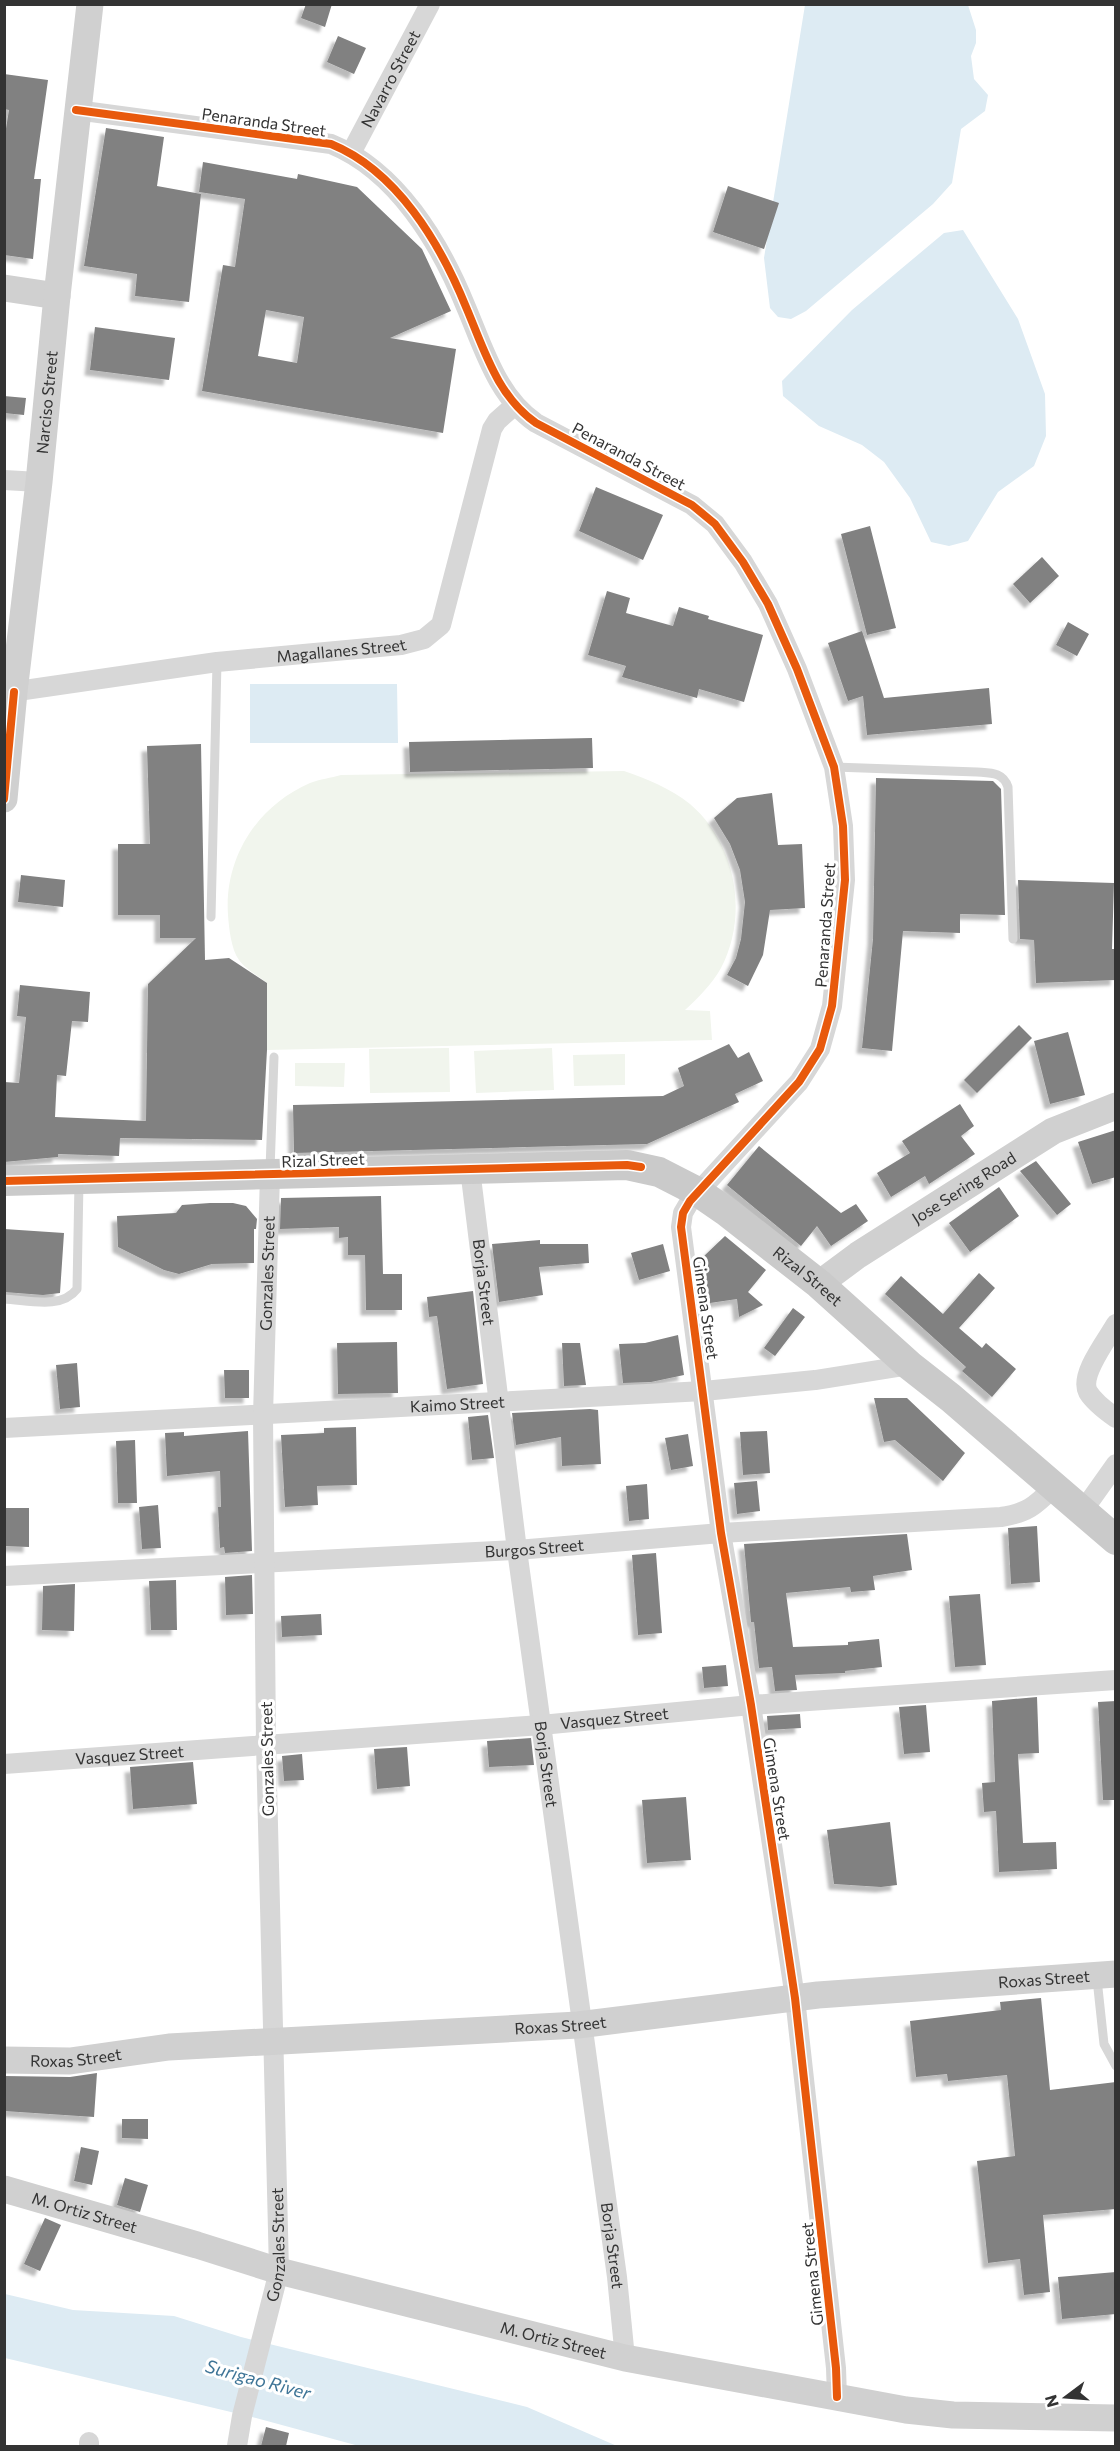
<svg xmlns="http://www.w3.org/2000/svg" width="1120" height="2451" viewBox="0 0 1120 2451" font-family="Commissioner,sans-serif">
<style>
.green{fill:#f1f5ed}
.water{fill:#ddebf3}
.building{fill:#818181;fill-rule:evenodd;filter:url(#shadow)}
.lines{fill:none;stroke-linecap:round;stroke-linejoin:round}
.lane{stroke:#d7d7d7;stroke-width:9}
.street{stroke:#d7d7d7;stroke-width:20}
.secondary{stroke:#d0d0d0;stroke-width:27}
.primary{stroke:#cacaca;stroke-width:30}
.cycleway-casing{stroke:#fff;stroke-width:11}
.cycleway{stroke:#e8590c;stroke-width:8}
.labels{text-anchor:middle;stroke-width:6;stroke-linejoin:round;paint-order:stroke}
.street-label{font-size:16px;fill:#333;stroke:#fff}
.water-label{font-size:18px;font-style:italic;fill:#3f7597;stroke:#fff}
</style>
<defs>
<filter id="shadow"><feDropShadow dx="-5.5" dy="5.5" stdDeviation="1.5" flood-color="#0004"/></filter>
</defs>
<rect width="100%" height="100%" fill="#fff"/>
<!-- green -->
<path class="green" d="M624 771C647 779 670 788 690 804 736 843 749 915 721 968 712 984 698 998 685 1010L710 1011 712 1040 267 1050V983C259 976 245 969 239 960 231 949 229 928 228 915 224 858 257 806 310 783 320 779 331 778 341 775Z
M449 1048 450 1092 370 1093 369 1049Z
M552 1048 554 1090 476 1093 474 1051Z
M625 1054V1085L574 1086 573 1055Z
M295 1063H345L344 1087 295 1086Z"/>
<!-- water -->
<path class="water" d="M805 5H968L976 30V43L971 56 974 79 988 95 985 111 961 129 952 183 933 204 806 311 791 319 778 317 770 308 764 258Z
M963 230 1018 319 1045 394 1046 436 1034 466 998 492 968 541 949 546 931 542 910 498 884 462 862 445 819 426 783 396 782 381 852 310 944 233Z
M250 684H397L398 743H250Z
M5 2294 73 2310 174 2316 241 2337 527 2407 617 2446H359L256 2418 5 2358Z"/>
<!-- building -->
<path class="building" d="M306 4H332L325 27 301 18Z
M338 36 366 48 354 74 327 62Z
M4 74 48 80 34 179H41L33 259 4 255V141L9 110 4 109Z
M106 128 164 137 157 186 201 194 189 302 135 296 137 274 84 266Z
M203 162 297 179 298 174 357 187 422 249 451 311 390 338 456 349 443 433 202 391 223 265 235 267 245 199 199 192ZM266 310 304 317 297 363 258 356Z
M728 186 779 203 764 249 713 232Z
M95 327 175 338 169 380 90 370Z
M4 396 26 398 24 415 4 413Z
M596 487 663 515 643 560 579 531Z
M870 526 896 628 867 635 841 534Z
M1042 557 1059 576 1030 603 1013 584Z
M607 591 630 598 626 613 673 626 679 607 709 616 708 619 763 635 744 702 699 689 697 698 622 677 626 666 588 655Z
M1068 622 1089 634 1077 656 1056 645Z
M862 631 884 698 989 688 992 724 867 735 863 696 848 701 828 643Z
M592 738 593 768 410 772 409 742Z
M201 744 205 960 229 958 267 983V1050L262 1140 120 1138 119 1156 58 1154V1157L4 1162V1082L19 1083 26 1017 17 1016 20 985 90 992 88 1022 72 1021 66 1076 57 1075 55 1117 146 1121 148 984 196 938H160V915H118V844H150L147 746Z
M876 778 993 781 1001 789 1005 915 960 914V933L903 931 892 1051 862 1048 873 939Z
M772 793 778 845 802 844 805 908 770 910 763 955 748 986 727 975 736 958 741 939 745 902 740 870 730 844 714 818 737 798Z
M21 875 65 880 63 907 18 902Z
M1018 880 1114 883 1112 949H1116V980L1036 983 1034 940 1020 939Z
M1019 1025 1032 1038 977 1093 964 1080Z
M1068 1032 1085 1095 1050 1104 1034 1041Z
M729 1044 738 1058 749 1052 763 1081 735 1094 739 1102 647 1144 294 1153 293 1105 663 1096 684 1086 678 1068Z
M960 1104 974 1126 961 1136 975 1154 929 1184 925 1176 891 1197 877 1173 910 1153 902 1141Z
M1116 1130V1177L1092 1184 1078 1142Z
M759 1146 841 1213 856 1204 868 1221 831 1246 817 1226 801 1246 727 1185Z
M1036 1161 1071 1204 1057 1215 1020 1171Z
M999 1187 1019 1216 970 1252 949 1223Z
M381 1196 383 1274H402V1310H366L365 1255H348V1237L339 1238V1227L280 1229 281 1198Z
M210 1203H233L246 1206 257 1219 256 1229H254V1263L212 1264 179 1274 164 1270 118 1247 117 1216 176 1213 182 1205Z
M4 1229 64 1233 60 1293 43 1295 4 1292Z
M725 1236 766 1270 748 1292 763 1305 739 1317 737 1299 710 1303 702 1258Z
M540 1240V1244H588L589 1263 539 1267 543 1295 499 1302 492 1244Z
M663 1244 670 1271 639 1280 631 1253Z
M979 1273 995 1288 959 1328 982 1348 986 1343 1016 1369 992 1397 962 1371 966 1367 885 1294 901 1276 943 1314Z
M473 1291 483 1384 447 1389 437 1316 429 1317 427 1297Z
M793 1308 805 1317 775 1356 764 1348Z
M678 1335 684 1375 651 1382 623 1383 619 1344 645 1343Z
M397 1342 398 1393 338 1394 337 1343Z
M562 1343H580L586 1385 564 1386Z
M77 1363 80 1407 60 1409 56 1365Z
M224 1370H249V1398H225Z
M874 1398H907L965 1453 943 1481 895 1440 884 1442Z
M590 1409 598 1410 601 1464 562 1466 561 1437 516 1445 512 1413Z
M488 1415 494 1458 472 1460 468 1417Z
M356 1427 357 1485 317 1486 318 1505 285 1507 281 1435 324 1433V1428Z
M248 1431 252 1551 225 1553 224 1547 220 1548 218 1507H221L220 1471 167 1476 165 1433 184 1432V1436Z
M767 1431 770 1473 743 1475 740 1432Z
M688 1434 693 1466 671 1470 665 1438Z
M135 1440 137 1503H118L116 1441Z
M757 1481 760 1511 737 1514 734 1483Z
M647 1484 649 1519 629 1521 626 1486Z
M158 1505 161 1548 142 1549 139 1507Z
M4 1508H29V1547L4 1546Z
M1037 1526 1040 1582 1011 1584 1008 1528Z
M907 1534 912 1570 873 1576 875 1590 851 1592 850 1587 786 1593 793 1647 848 1645V1642L879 1639 882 1667 845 1671V1673L795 1675 797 1690 775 1691 772 1667 759 1668 754 1622H751L744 1544Z
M656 1553 662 1633 638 1635 632 1555Z
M252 1575 253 1614 226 1615 225 1577Z
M176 1580 177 1630H151L149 1581Z
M75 1584 74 1631 42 1630 43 1586Z
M980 1594 986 1665 955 1667 949 1596Z
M321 1614 322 1635 282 1637 281 1616Z
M726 1665 728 1686 704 1688 702 1667Z
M1037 1697 1039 1753 1018 1754 1023 1843 1056 1842 1057 1869 999 1872 996 1811 984 1812 982 1783 995 1782 992 1701Z
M1116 1701V1800H1103L1098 1702Z
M926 1705 930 1752 904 1754 899 1707Z
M800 1714 801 1728 768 1730 767 1716Z
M531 1738 534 1765 489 1767 487 1741Z
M407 1747 410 1786 377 1789 374 1749Z
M302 1754 304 1780 284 1781 282 1756Z
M193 1762 197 1804 133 1809 130 1767Z
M686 1797 691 1860 647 1863 642 1800Z
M890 1822 897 1885 881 1887 834 1884 827 1830Z
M1041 1998 1050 2090 1116 2082V2209L1043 2215 1050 2292 1024 2295 1020 2259 988 2263 977 2161 1015 2156 1007 2075 948 2081 947 2074 916 2077 910 2021 1001 2010 1000 2002Z
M97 2073 94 2117 4 2111V2076L70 2077Z
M122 2119H148V2139L122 2138Z
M81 2147 99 2151 92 2185 74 2181Z
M125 2178 148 2185 140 2212 117 2205Z
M45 2218 61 2225 40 2271 24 2264Z
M1116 2272V2314L1062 2319 1058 2277Z
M266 2427 289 2433 286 2446H261Z"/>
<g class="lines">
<!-- lane -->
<path class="lane" d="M834 767 977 772C991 773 1003 772 1008 787L1013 939
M211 917 217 662
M270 1170 274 1057
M4 1299C28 1300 61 1310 77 1289L79 1182
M1097 1979 1104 2044 1116 2066"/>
<!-- street -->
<g class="street">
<path d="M76 110 331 144C397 171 440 243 466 307 484 349 497 396 536 423L692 505 715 524 743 562 768 604 797 669 834 767 843 826 845 880 832 1006 820 1049 799 1082 690 1201 683 1213 681 1227 721 1533 751 1705 795 1998 836 2368 837 2397"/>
<path id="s1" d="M351 153 430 4"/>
<path d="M4 480 39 482"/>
<path id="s2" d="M4 693 217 662 401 645 424 639 441 625 492 429 497 421 515 405"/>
<path id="s3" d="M470 1169 517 1550 617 2277 625 2358"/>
<path d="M1116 1324C1107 1340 1079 1375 1088 1392 1094 1402 1106 1411 1116 1418"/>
<path id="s4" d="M4 1428 704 1391 815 1380 909 1365"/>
<path d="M1082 1512 1116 1464"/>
<path id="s5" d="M4 1576 517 1550 721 1533 1001 1517C1027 1513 1035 1506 1053 1488"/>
<path id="s6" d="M4 1764 541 1725 751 1705 1116 1680"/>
<path d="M89 2442V2446"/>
<path id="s7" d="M237 2446 242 2416 279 2271 266 1744 263 1415 270 1175"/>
</g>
<!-- secondary -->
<g class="secondary">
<path d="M4 288 57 296"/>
<path id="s8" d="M4 799 14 692 39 482 57 296 90 4"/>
<path id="s9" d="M819 1284 858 1255 1053 1131 1116 1106"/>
<path id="s10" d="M4 2060 70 2061 169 2047 578 2025 818 1995 1116 1974"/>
<path id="s11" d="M4 2189 197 2245 279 2271 625 2358 906 2410 953 2415 1116 2418"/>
</g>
<!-- primary -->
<path class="primary" id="s12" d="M4 1181 627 1165 659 1172 698 1192 727 1212 819 1284 909 1365 951 1398 1116 1540"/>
<defs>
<path id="cycleway" d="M76 110 331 144C397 171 440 243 466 307 484 349 497 396 536 423L692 505 715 524 743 562 768 604 797 669 834 767 843 826 845 880 832 1006 820 1049 799 1082 690 1201 683 1213 681 1227 721 1533 751 1705 795 1998 836 2368 837 2397
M4 799 14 692
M4 1181 627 1165 641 1167"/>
</defs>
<!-- cycleway casing -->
<use href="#cycleway" class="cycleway-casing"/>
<!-- cycleway -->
<use href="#cycleway" class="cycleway"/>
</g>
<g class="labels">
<!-- street labels -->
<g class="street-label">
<text dy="6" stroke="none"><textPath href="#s1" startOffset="84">Navarro Street</textPath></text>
<text transform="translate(264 122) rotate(8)" y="6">Penaranda Street</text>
<text dy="6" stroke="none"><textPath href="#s8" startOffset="399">Narciso Street</textPath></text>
<text transform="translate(629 456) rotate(28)" y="6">Penaranda Street</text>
<text dy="6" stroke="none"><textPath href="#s2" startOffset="340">Magallanes Street</textPath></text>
<text transform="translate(825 925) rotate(-86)" y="6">Penaranda Street</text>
<text transform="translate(323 1160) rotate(-2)" y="6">Rizal Street</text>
<text dy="6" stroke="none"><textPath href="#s9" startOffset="174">Jose Sering Road</textPath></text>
<text dy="6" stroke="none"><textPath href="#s7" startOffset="1178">Gonzales Street</textPath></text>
<text dy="6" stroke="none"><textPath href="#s12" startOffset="838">Rizal Street</textPath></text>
<text dy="6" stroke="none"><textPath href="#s3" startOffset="114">Borja Street</textPath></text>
<text transform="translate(706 1308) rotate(82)" y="6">Gimena Street</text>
<text dy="6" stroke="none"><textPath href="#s4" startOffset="454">Kaimo Street</textPath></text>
<text dy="6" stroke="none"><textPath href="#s5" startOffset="531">Burgos Street</textPath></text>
<text dy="6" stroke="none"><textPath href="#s6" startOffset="612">Vasquez Street</textPath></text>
<text dy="6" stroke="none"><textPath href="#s6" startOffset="126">Vasquez Street</textPath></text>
<text transform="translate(267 1759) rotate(-91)" y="6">Gonzales Street</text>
<text dy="6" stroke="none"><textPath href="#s3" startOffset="600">Borja Street</textPath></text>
<text transform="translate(777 1789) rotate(81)" y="6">Gimena Street</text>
<text dy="6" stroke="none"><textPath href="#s10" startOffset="1044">Roxas Street</textPath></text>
<text dy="6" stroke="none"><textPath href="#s10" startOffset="558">Roxas Street</textPath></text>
<text dy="6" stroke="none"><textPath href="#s10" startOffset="72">Roxas Street</textPath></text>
<text dy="6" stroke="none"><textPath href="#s11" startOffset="84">M. Ortiz Street</textPath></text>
<text dy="6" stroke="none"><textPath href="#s7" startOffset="206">Gonzales Street</textPath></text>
<text dy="6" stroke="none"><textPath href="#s3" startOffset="1086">Borja Street</textPath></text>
<text transform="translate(812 2274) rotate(-96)" y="6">Gimena Street</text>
<text dy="6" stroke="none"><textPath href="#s11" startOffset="570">M. Ortiz Street</textPath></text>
</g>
<!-- water labels -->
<g class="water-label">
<text transform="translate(258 2380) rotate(15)" y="6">Surigao River</text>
</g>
</g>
<!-- border -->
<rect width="1120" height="2451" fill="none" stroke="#333333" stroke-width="12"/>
<!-- north arrow -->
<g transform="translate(1066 2397) rotate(254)" stroke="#ffffff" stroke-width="4.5" paint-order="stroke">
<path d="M0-4.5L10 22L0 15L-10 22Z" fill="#333333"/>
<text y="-9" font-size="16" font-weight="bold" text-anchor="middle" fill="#333333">N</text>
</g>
</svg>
